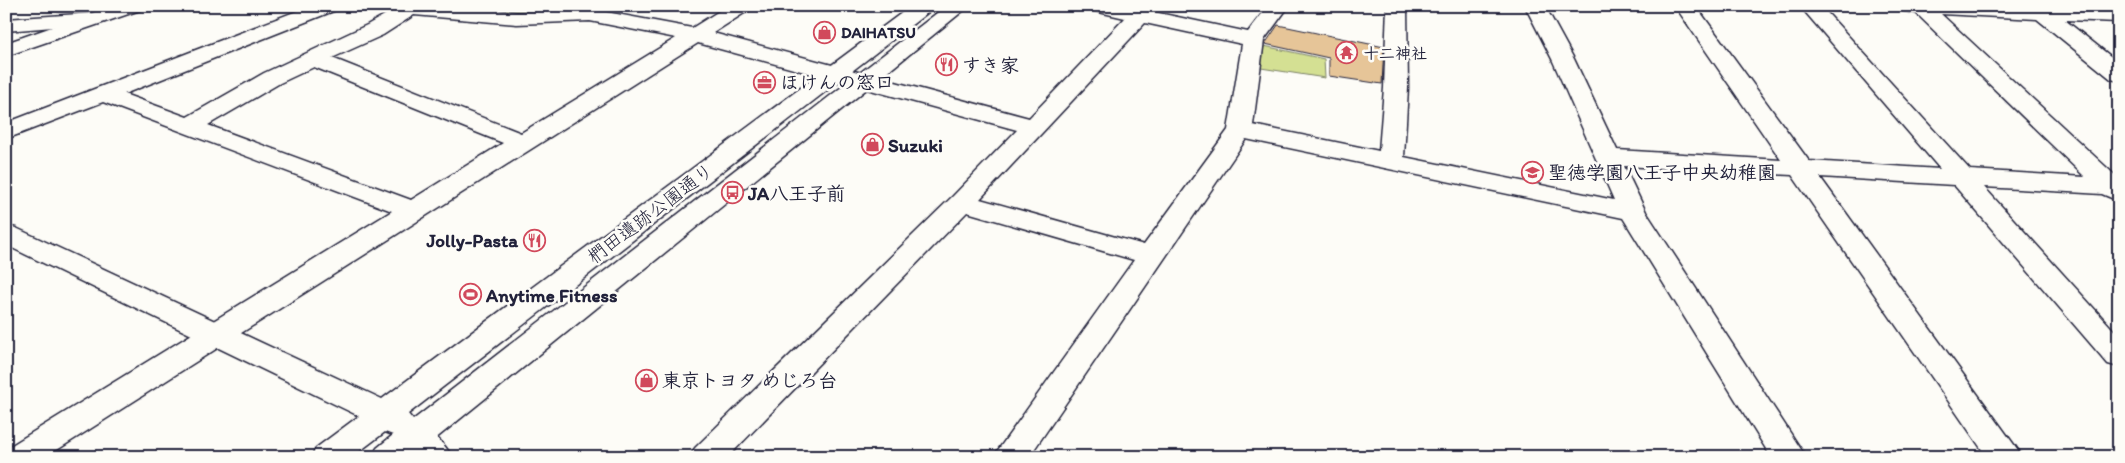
<svg xmlns="http://www.w3.org/2000/svg" width="2125" height="463" viewBox="0 0 2125 463" font-family="Itim,'Klee One',sans-serif">
<style>
.green{fill:#d4e093;stroke:#7b8167}
.building{fill:#e6c598;stroke:#22223b}
.lines{fill:none;stroke-linecap:round;stroke-linejoin:round}
.minor-casing{stroke:#22223b;stroke-width:3}
.tertiary-casing{stroke:#22223b;stroke-width:3}
.minor{fill:#fdfcf7;fill-rule:evenodd}
.tertiary{fill:#fdfcf7;fill-rule:evenodd}
.labels{text-anchor:middle;stroke-width:5;stroke-linejoin:round;paint-order:stroke}
.far-poi-label{font-size:16px;font-weight:bold;fill:#22223b;stroke:#fdfcf7;text-anchor:start}
.poi-label{font-size:19px;font-weight:bold;fill:#22223b;stroke:#fdfcf7;text-anchor:start}
.street-label{font-size:19px;fill:#22223b;stroke:#fdfcf7}
</style>
<rect width="100%" height="100%" fill="#fdfcf7"/>
<filter id="ink" filterUnits="userSpaceOnUse"><feTurbulence type="fractalNoise" baseFrequency=".02" numOctaves="2"/><feDisplacementMap in="SourceGraphic" scale="10" xChannelSelector="R" yChannelSelector="G"/><feConvolveMatrix kernelMatrix="1 2 1 2 8 2 1 2 1" color-interpolation-filters="sRGB"/></filter>
<g filter="url(#ink)">
<!-- green -->
<path class="green" d="M442 6H597L590 10 532 13Z
M1264 46 1324 59 1325 78 1261 68Z"/>
<!-- building -->
<path class="building" d="M1278 25 1384 47 1382 84 1329 76V58L1265 44Z"/>
<g class="lines">
<defs>
<path id="minor" d="M310 6H339L336 10 124 94 187 117 264 73 367 25 388 13 370 10 367 6H452L517 12 590 9 692 28 727 6H752L749 10 713 33 1029 118 1125 18 1090 10 1087 6H1127L1135 8 1137 6H1159L1154 12 1248 32 1268 6H1289L1264 40 1253 125 1379 151 1384 88 1387 6H1407L1408 88 1404 157 1614 200 1552 59 1525 6H1545L1574 59 1617 150 1781 160 1675 6H1696L1809 161 1940 169 1800 6H1821L1970 170 2085 177 1916 13 1904 11 1901 7 2047 6 2119 10V22L2065 20 2119 63V81L2111 79 2037 19 1941 14 2119 179V198L2114 199 2102 194 1984 187 2119 336V367L2108 364 1954 185 1820 177 2023 457H1987L1792 175 1624 166 1646 212 1806 457H1771L1623 218 1246 139 1029 457H993L1134 260 967 212 728 457H690L695 448 953 196 1017 130 698 43 46 457H6L7 448 392 211 103 102 6 139V123ZM414 15 517 24 590 21 676 38 521 133 332 58 383 35ZM1145 23 1242 44 1228 130 1144 245 980 199ZM314 67 503 143 411 200 208 125 280 83Z
M93 13 100 15 103 19 100 23 6 31V19Z
M413 424C429 429 444 442 452 457H413L401 446 396 437 401 428Z"/>
<path id="tertiary" d="M112 6H143L140 10 6 56V43Z
M911 6H934L931 10 408 414 413 420 946 6H969L413 457H372L377 448 393 435 385 432 352 457H311L316 448 359 416 6 245V226L16 228 382 399Z"/>
</defs>
<!-- minor casing -->
<use href="#minor" class="minor-casing"/>
<!-- tertiary casing -->
<use href="#tertiary" class="tertiary-casing"/>
<!-- minor -->
<use href="#minor" class="minor"/>
<!-- tertiary -->
<use href="#tertiary" class="tertiary"/>
</g>
</g>
<!-- icons -->
<defs>
<symbol id="shop-ring" viewBox="-11 -11 22 22"><circle r="9.5" fill="#fdfcf7" stroke="#d1495b" stroke-width="1.5"/><path d="M-5-2.5h2.3a2.7 3.5 0 0 1 5.4 0H5L5.5 6h-11ZM-1.5-2.5h3a1.5 2.3 0 0 0-3 0Z" fill="#d1495b"/></symbol>
<symbol id="temple-ring" viewBox="-11 -11 22 22"><circle r="9.5" fill="#fdfcf7" stroke="#d1495b" stroke-width="1.5"/><path d="M0-6L5-2H3V0L6.5 2.5H4V6H1.5V3h-3V6H-4V2.5H-6.5L-3 0V-2H-5Z" fill="#d1495b"/></symbol>
<symbol id="restaurant-ring" viewBox="-11 -11 22 22"><circle r="9.5" fill="#fdfcf7" stroke="#d1495b" stroke-width="1.5"/><path d="M-5-6h1v4h1v-4h1v4h1v-4h1v5L-1.5 .5V6h-2V.5L-5-1ZM5-6V6H3V1.5H1.5Q1.5-4 5-6Z" fill="#d1495b"/></symbol>
<symbol id="office-ring" viewBox="-11 -11 22 22"><circle r="9.5" fill="#fdfcf7" stroke="#d1495b" stroke-width="1.5"/><path d="M-6-3h4V-5.5h4V-3h4V5H-6ZM-1-4.5V-3h2v-1.5ZM-6 0V1H6V0Z" fill="#d1495b"/></symbol>
<symbol id="school-ring" viewBox="-11 -11 22 22"><circle r="9.5" fill="#fdfcf7" stroke="#d1495b" stroke-width="1.5"/><path d="M0-5L7-2L0 1L-7-2ZM-4 1L0 2.5L4 1V4Q0 6-4 4Z" fill="#d1495b"/></symbol>
<symbol id="bus-ring" viewBox="-11 -11 22 22"><circle r="9.5" fill="#fdfcf7" stroke="#d1495b" stroke-width="1.5"/><path d="M-5-6H5V4H4V6H2V4H-2V6H-4V4H-5ZM-3.5-4V0h7V-4ZM-3.5 1.2v1.5H-2V1.2ZM2 1.2v1.5H3.5V1.2Z" fill="#d1495b"/></symbol>
<symbol id="stadium-ring" viewBox="-11 -11 22 22"><circle r="9.5" fill="#fdfcf7" stroke="#d1495b" stroke-width="1.5"/><path d="M0-5a6.5 5 0 1 0 0 10a6.5 5 0 1 0 0-10ZM-3.5-1.8h7v3.6h-7Z" fill="#d1495b"/></symbol>
</defs>
<g fill-rule="evenodd">
<use href="#shop-ring" x="812" y="20" width="25" height="25"/>
<use href="#temple-ring" x="1334" y="40" width="25" height="25"/>
<use href="#restaurant-ring" x="934" y="52" width="25" height="25"/>
<use href="#office-ring" x="752" y="70" width="25" height="25"/>
<use href="#shop-ring" x="860" y="132" width="25" height="25"/>
<use href="#school-ring" x="1520" y="160" width="25" height="25"/>
<use href="#bus-ring" x="720" y="180" width="25" height="25"/>
<use href="#restaurant-ring" x="522" y="228" width="25" height="25"/>
<use href="#stadium-ring" x="458" y="282" width="25" height="25"/>
<use href="#shop-ring" x="634" y="368" width="25" height="25"/>
</g>
<g class="labels">
<!-- far-poi labels -->
<g class="far-poi-label">
<text x="841" y="38">DAIHATSU</text>
<text x="1363" y="59">十二神社</text>
</g>
<!-- poi labels -->
<g class="poi-label">
<text x="962" y="72">すき家</text>
<text x="780" y="89">ほけんの窓口</text>
<text x="888" y="152">Suzuki</text>
<text x="1548" y="179">聖徳学園八王子中央幼稚園</text>
<text x="748" y="200">JA八王子前</text>
<text x="518" y="247" text-anchor="end">Jolly-Pasta</text>
<text x="486" y="302">Anytime Fitness</text>
<text x="662" y="387">東京トヨタ めじろ台</text>
</g>
<!-- street labels -->
<g class="street-label">
<text transform="translate(650 213) rotate(-37)" y="7">椚田遺跡公園通り</text>
</g>
</g>
<!-- margin -->
<rect width="2125" height="463" fill="none" stroke="#fdfcf7" stroke-width="25"/>
<rect x="12" y="12" width="2100" height="438" fill="none" stroke="#22223b" stroke-width="2" filter="url(#ink)"/>
</svg>
